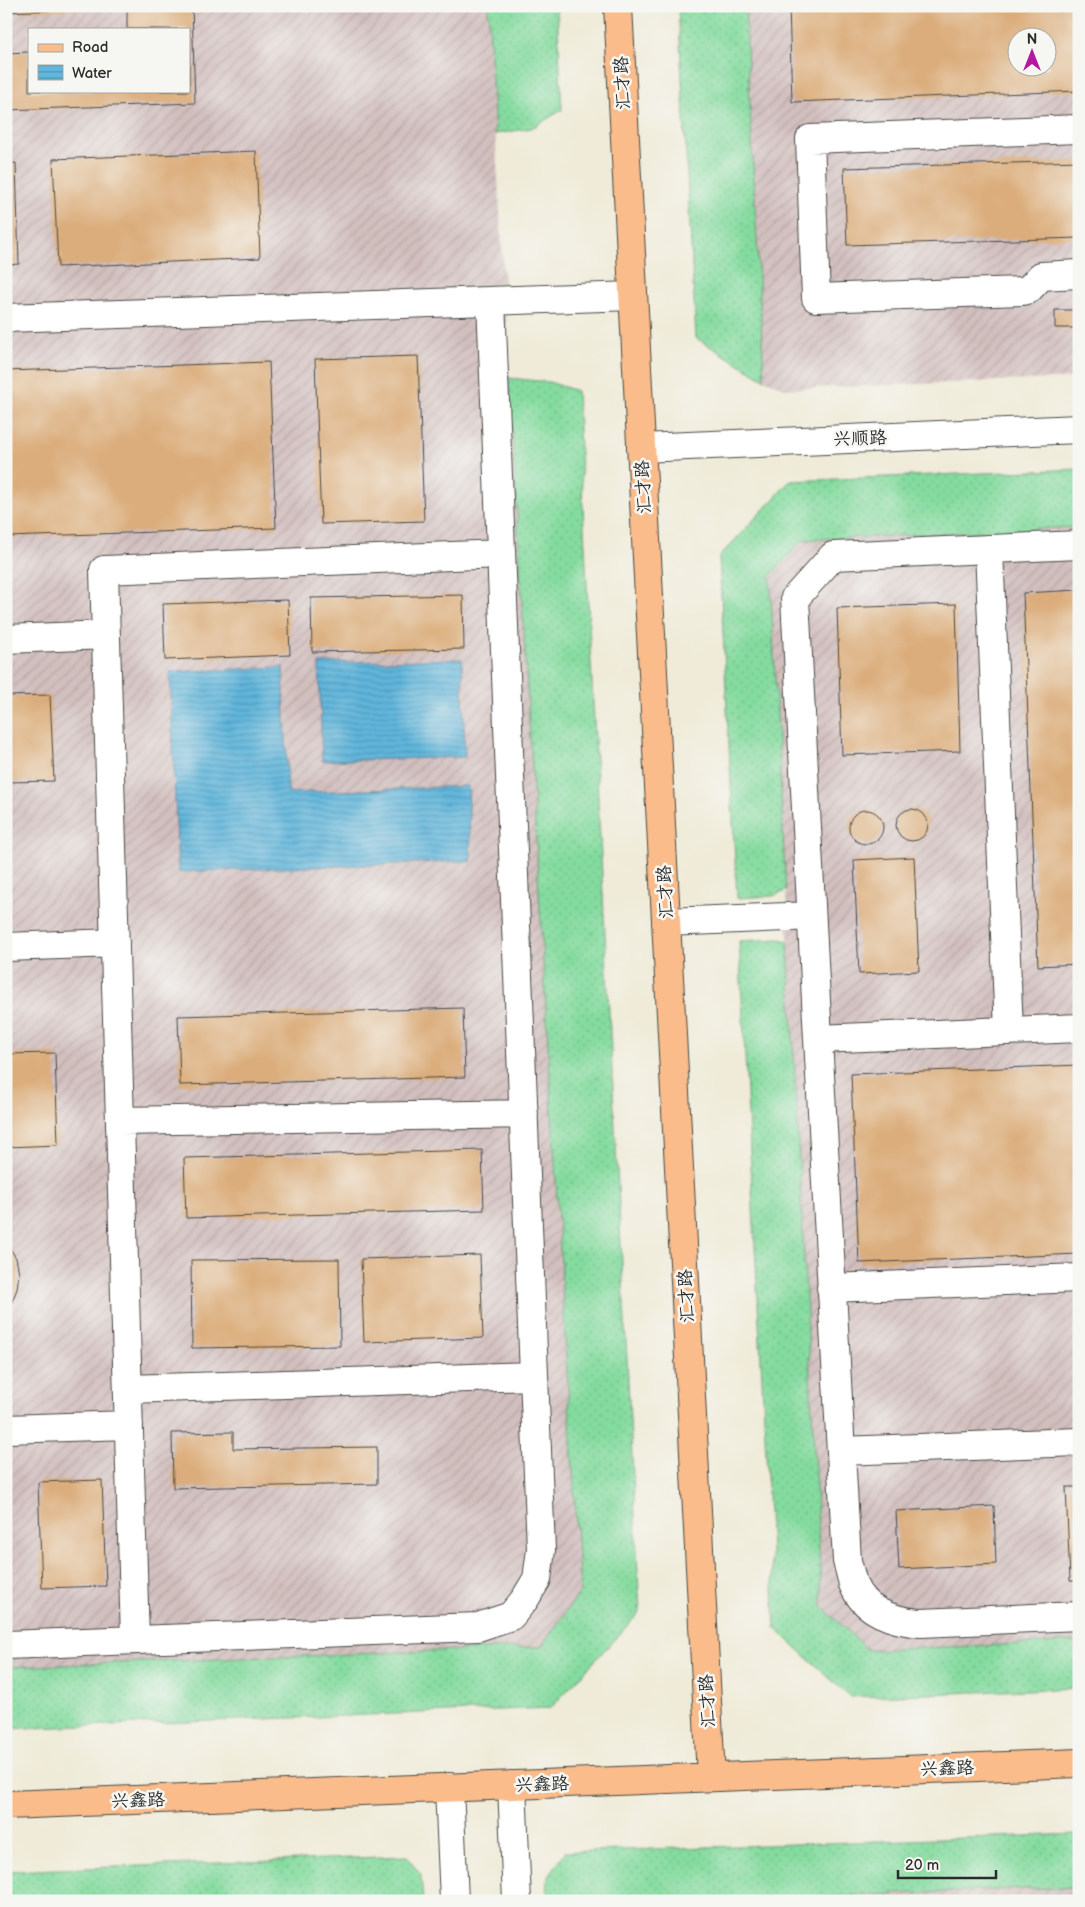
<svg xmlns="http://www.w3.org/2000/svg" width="1085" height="1907" viewBox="0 0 1085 1907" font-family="'Balsamiq Sans','LXGW WenKai TC',sans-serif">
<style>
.industrial{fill:url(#industrial-furrows);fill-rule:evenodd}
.grass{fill:url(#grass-dots);stroke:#588365}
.water{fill:url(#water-rules);stroke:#467084}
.building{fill:#dbad7b;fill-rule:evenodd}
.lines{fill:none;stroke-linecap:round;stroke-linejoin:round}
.minor-casing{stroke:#484845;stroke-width:30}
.major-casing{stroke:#484845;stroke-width:30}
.minor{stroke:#fff;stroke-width:28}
.major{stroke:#f9bc8a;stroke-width:28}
.labels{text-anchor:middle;stroke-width:5;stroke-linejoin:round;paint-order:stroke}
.street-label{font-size:18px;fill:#2b2b2b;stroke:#f6f6f2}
</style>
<defs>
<pattern id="industrial-furrows" width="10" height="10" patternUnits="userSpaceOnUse" patternTransform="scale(1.25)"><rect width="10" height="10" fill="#d1bfbe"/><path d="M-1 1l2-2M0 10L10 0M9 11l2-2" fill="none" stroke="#b4a4a3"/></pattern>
<pattern id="grass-dots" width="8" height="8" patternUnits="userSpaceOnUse" patternTransform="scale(1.25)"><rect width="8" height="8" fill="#84db9f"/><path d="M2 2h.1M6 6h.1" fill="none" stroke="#72bc89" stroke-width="1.8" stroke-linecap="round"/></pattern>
<pattern id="water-rules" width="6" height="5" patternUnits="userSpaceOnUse" patternTransform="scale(1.25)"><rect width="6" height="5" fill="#60b6dc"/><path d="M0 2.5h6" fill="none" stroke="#4f94b3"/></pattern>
</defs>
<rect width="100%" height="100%" fill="#f6f6f2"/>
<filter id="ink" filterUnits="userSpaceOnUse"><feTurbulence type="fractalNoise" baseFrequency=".02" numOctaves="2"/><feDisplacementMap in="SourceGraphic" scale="10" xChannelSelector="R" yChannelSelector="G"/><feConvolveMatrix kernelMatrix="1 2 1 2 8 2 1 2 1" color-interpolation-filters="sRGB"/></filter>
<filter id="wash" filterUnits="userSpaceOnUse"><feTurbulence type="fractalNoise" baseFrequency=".0096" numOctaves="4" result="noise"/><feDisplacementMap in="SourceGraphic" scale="20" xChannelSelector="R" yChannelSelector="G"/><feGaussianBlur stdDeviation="1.12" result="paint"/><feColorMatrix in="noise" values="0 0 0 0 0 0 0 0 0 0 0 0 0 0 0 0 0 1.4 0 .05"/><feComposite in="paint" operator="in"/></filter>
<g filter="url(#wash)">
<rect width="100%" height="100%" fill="#efebd8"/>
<!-- industrial -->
<path class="industrial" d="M6 6H488L580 1592 541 1647 6 1667ZM29 29H189V91H29Z
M745 6H1079V378L786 389 764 379ZM1018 38H1048V68H1018Z
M1079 527V1642L868 1650 822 1607 770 576 802 540Z
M1079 1887V1901H707Z"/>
<!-- grass -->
<path class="grass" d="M488 6H557L562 110 532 128 495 134Z
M678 6H745L764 379 696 338Z
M509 378 549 382 577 391 640 1612 551 1708 6 1729V1667L541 1647 580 1592Z
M1079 469V527L802 540 770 576 786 891 773 896 737 898 719 557 790 481Z
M780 939 788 941 822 1607 868 1650 1079 1642V1688L850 1697 775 1628 739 941Z
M1079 1834V1887L707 1901H546L548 1877 565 1852Z
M407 1856 421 1875 423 1901H6V1871Z"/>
<!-- water -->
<path class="water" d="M462 659 465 757 322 761 319 663Z
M283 667 288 793 468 786 471 861 178 872 170 672Z"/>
<g id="blocks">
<!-- building -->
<path class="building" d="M6 6H118V8L6 12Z
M127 6H192L195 103 6 110V53L29 52V91H189V29H127Z
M789 6H1079V91L792 102ZM1018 38H1048V68H1018Z
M256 151 260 258 58 267 53 159Z
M1079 161V238L847 245 844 168Z
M16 163 19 264 6 265V164Z
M1055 310H1079V328H1055Z
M418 356 424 521 321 524 315 359Z
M269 362 276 528 6 537V371Z
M1079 590V964L1038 966 1023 593Z
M463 595 464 649 312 652 311 598Z
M288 600 290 655 165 660 163 604Z
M956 604 960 751 842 755 837 608Z
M50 695 54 781 6 782V696Z
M896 825a16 16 0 1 1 32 0a16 16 0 1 1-32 0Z
M849 827a17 17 0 1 1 34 0a17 17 0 1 1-34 0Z
M914 857 919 971 859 974 854 860Z
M463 1008 465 1077 180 1085 178 1016Z
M55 1053 58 1145 6 1147V1054Z
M1079 1065V1254L859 1263 851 1074Z
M482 1150 484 1210 186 1218 184 1158Z
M6 1242 16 1258 19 1273 17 1289 11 1304 6 1308Z
M480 1255 483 1338 364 1342 361 1259Z
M339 1259 340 1346 192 1348 191 1260Z
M233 1432V1449L377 1447V1484L173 1488 172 1433Z
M102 1480 106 1586 42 1588 38 1482Z
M1066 1487H1079V1581H1070Z
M994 1506 996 1564 899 1569 896 1511Z"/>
</g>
</g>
<g filter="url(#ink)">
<use href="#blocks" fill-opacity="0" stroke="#484845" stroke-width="1"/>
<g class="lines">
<defs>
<path id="minor" d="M1079 129 810 139 816 298 1022 291 1029 289 1041 276 1079 274
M6 318 633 296
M641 448 1079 429
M1079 545 833 556 795 598 818 1039 1079 1028
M989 549 1009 1031
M6 639 106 635
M666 922 811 916
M6 947 115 943
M818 1039 847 1561C849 1568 851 1576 853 1584 864 1612 894 1621 921 1623L1079 1616
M120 1121 524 1114
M831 1288 1079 1278
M128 1389 534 1376
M6 1429 129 1425
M841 1451 1079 1442
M135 1640 104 570 501 554
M6 1645 478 1627 511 1616 525 1599 537 1579 541 1550 491 301
M512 1785 517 1901
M449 1787 454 1901"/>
<path id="major" d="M618 6 711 1777
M6 1805 1079 1763"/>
</defs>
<!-- minor casing -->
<use href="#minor" class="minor-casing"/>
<!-- major casing -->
<use href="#major" class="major-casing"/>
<!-- minor -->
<use href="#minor" class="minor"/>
<!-- major -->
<use href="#major" class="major"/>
</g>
</g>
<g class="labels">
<!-- street labels -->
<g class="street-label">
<text transform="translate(622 83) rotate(-93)" y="6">汇才路</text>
<text transform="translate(860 438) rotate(-2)" y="6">兴顺路</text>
<text transform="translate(643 487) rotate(-93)" y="6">汇才路</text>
<text transform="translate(665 892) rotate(-93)" y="6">汇才路</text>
<text transform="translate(686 1296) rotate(-93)" y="6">汇才路</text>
<text transform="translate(707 1701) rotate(-93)" y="6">汇才路</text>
<text transform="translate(947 1768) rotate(-2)" y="6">兴鑫路</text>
<text transform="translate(542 1784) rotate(-2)" y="6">兴鑫路</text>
<text transform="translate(138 1800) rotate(-2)" y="6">兴鑫路</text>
</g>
</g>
<!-- margin -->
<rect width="1085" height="1907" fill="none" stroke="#f6f6f2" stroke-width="25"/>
<!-- legend -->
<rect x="28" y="28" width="162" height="65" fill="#f6f6f2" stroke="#a5a5a2"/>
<rect x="38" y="44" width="25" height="8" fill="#f9bc8a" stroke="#a5a5a2"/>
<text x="72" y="52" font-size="15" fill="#2b2b2b">Road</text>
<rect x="38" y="65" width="25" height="15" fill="url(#water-rules)" stroke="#a5a5a2"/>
<text x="72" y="78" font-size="15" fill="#2b2b2b">Water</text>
<!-- north arrow -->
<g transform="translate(1032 52)"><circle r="24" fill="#f6f6f2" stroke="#a5a5a2"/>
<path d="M0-4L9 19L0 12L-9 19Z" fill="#b5179e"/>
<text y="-8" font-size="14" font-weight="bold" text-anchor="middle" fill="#2b2b2b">N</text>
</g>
<!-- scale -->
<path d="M898 1870v8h98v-8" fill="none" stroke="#2b2b2b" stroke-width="2.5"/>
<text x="905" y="1870" font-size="15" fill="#2b2b2b" stroke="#f6f6f2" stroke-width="4" paint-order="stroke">20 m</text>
</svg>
